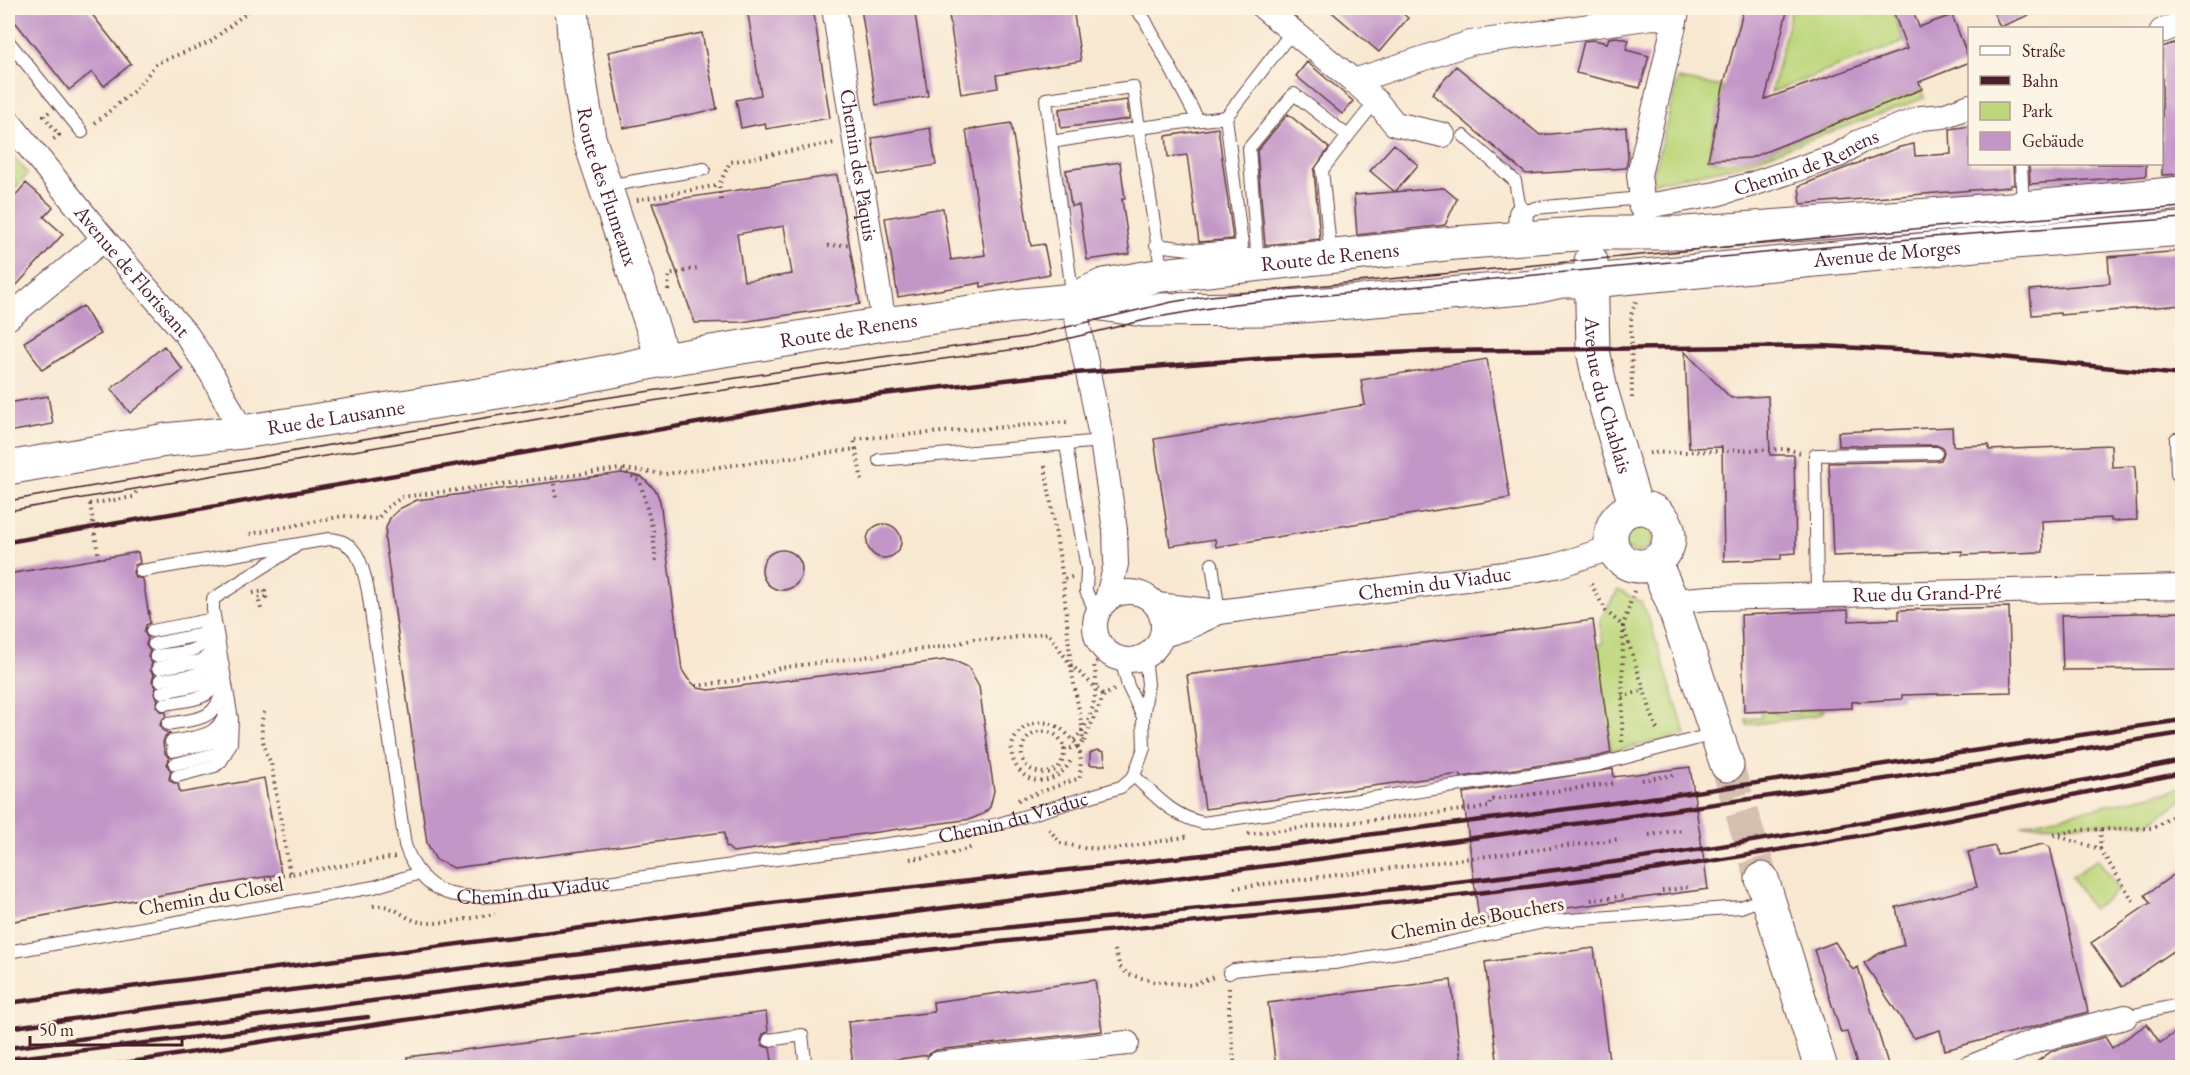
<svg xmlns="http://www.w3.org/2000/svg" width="2190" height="1075" viewBox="0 0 2190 1075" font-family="'EB Garamond',serif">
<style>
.green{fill:#bcd77c;stroke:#837b54;stroke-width:1.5}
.building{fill:#c396c8;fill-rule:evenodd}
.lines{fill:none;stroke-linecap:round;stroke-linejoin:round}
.secondary-tunnel{stroke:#d5c0b0;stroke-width:33;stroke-dasharray:33 16;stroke-linecap:butt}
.lane-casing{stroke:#643d44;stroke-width:14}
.street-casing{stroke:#643d44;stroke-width:26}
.secondary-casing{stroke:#643d44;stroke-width:35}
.path{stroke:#643d44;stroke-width:4;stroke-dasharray:1.5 4.5;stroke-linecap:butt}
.lane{stroke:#fff;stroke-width:12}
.street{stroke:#fff;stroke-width:24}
.secondary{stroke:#fff;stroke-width:33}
.tram{stroke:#4a1f2b;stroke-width:1.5}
.rail{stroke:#4a1f2b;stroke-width:4.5}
.path-bridge{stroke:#643d44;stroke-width:4;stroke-dasharray:1.5 4.5;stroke-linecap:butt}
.labels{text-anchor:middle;stroke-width:6;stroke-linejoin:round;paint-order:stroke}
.street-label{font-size:21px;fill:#4a1f2b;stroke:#fcf5e5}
</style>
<rect width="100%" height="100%" fill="#fcf5e5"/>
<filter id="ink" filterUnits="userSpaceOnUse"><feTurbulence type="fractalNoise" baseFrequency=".0167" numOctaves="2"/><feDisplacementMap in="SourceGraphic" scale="12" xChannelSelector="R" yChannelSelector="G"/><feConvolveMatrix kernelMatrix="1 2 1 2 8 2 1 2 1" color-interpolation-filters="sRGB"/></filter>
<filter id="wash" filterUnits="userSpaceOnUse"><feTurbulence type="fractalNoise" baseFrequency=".008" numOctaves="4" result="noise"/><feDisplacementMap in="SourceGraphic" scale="24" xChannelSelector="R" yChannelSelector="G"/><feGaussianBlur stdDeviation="1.35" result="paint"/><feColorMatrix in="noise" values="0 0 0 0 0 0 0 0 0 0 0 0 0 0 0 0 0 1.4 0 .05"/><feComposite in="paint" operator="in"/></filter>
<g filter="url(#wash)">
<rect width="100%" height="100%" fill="#f8e8d1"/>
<!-- green -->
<path class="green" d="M1792 8H1891L1904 42 1771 92Z
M1678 79 1723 87 1708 159 1724 163 1750 158 1922 89 1924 98 1737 166 1651 183Z
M8 149 28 174 13 190 17 194 8 204Z
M1622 537a15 15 0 1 1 30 0a15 15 0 1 1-30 0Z
M1618 590 1641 602 1648 616 1686 735 1611 751 1596 645 1603 644 1600 620Z
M1824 709 1823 712 1815 716 1747 725 1746 719 1761 718V711H1774L1775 714H1798L1799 710Z
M2182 788V800L2150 823 2021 825Z
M2098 859 2119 890 2092 909 2071 877Z"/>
<g id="blocks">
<!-- building -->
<path class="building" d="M8 8H87L131 64 104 86 92 72 69 90 8 13Z
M747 8H813L830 118 766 129 765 123 741 128 736 100 761 95Z
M861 8H914L928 96 876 105Z
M948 8H1073L1081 61 996 75 998 88 961 94Z
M1327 8H1396L1408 18 1379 52Z
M1744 8H1788L1765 99 1907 49 1892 8H1912L1919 27 1952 15 1970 62 1919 82 1922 89 1750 158 1708 160 1723 87Z
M1992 8H2046L2000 27Z
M702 33 717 109 623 128 608 52Z
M1617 37 1629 40 1626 50 1649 56 1640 88 1576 73 1584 41 1594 40 1607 43 1609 38Z
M2174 43 2182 62V174L2162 175V47Z
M1307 62 1353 101 1342 114 1296 76Z
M1456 66 1540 135 1626 127 1628 158 1626 168 1526 174 1432 94Z
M1127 100 1129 119 1061 128 1059 109Z
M1288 114 1329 148 1314 170 1320 239 1265 245 1257 151Z
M1011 123 1031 246 1044 244 1050 274 981 287V283L898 297 885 218 943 208 951 260 985 255 966 130Z
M1970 126V164H2013L2014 185H2010V187L1801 204 1799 186 1900 147 1914 144 1915 156 1951 154 1950 129Z
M930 128 936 165 878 175 872 138Z
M1218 128 1233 239 1199 242 1187 155 1168 157 1166 136Z
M1394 144 1418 165 1395 192 1370 171Z
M1120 162 1125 199H1122L1130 254 1087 260 1079 205 1071 206 1066 170Z
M2029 164H2146V176L2030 184Z
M837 175 860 304 742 322 695 323 652 203ZM784 226 792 274 744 281 737 234Z
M26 183 53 207 44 217 63 234 17 285 8 276V204Z
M1444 188 1457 199 1445 225 1357 235 1354 195Z
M2182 251V305L2060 315V313L2032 315 2030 290 2110 283 2108 257Z
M83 306 100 334 42 370 24 342Z
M164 346 183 370 130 413 111 389Z
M1685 352 1731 398 1768 396 1770 455H1794L1796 553 1781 554V559L1724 561 1722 447 1689 448Z
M1487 359 1510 498 1216 547 1215 539 1170 546 1154 439 1365 405 1361 380Z
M48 396 53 424 8 432V403Z
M1952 427 1953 446 1989 445V450L2111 445 2112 467 2135 466 2137 520 2111 521V518L2042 521 2043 552 1962 555V551L1833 556 1829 463 1936 461 1941 460 1944 453 1943 448 1936 445 1839 446 1838 432Z
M622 473 642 477 656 491 660 501 682 670 688 679 698 688 709 690 945 660 955 661 968 667 979 687 994 791 990 807 983 814 971 819 733 852 726 846 724 832 454 868 436 860 427 843 385 540 386 528 390 518 399 509 417 500Z
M867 541a17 17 0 1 1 34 0a17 17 0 1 1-34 0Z
M762 570a20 20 0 1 1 40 0a20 20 0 1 1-40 0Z
M138 552 140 563 135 565 133 572 135 577 143 579 150 623 146 625 144 632 148 638 146 645 150 651 148 657 152 663 150 670 154 675 152 681 156 687 154 694 158 699 156 706 160 711 166 712V716L161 721 160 726 162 730 170 734 165 736 163 743 165 753 169 758 167 765 171 771 169 779 172 782 178 784 180 793 264 778 281 874 8 922V574Z
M2009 607 2011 692 1902 695V699L1852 702V708L1744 712 1741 615 1848 610 1849 621 1899 619V610Z
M2182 612V669L2063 670 2061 615Z
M1593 620 1611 753 1595 757 1461 777 1460 774 1205 809 1187 675Z
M1097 750 1104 752 1105 765H1090V753Z
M1690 767 1708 889 1479 920 1463 793 1613 769 1614 777Z
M2043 844 2050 847 2088 1012 1945 1050 1940 1030 1914 1038 1864 963 1880 953 1904 945 1896 907 1977 887 1968 852 1995 846 1997 855Z
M2182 869V945L2122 987 2091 943 2150 903 2145 895Z
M1835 942 1853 970 1858 967 1888 1064 1875 1068H1858L1847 1032 1841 1033 1814 950Z
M1594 948 1610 1068H1498L1485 962Z
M1095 980 1102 1031 936 1050 928 1055 886 1061 887 1068H853L848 1022 934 1012 933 1002Z
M1451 980 1462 1068H1276L1268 1003Z
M766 1012 768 1032 763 1034 761 1041 763 1046 770 1048 773 1068H408L407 1057Z
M2147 1024 2160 1043 2182 1028V1068H2028L2052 1051 2105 1037 2112 1048Z"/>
</g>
</g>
<g filter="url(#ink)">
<use href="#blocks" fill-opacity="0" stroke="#643d44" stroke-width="1.5"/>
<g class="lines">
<!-- secondary-tunnel -->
<path class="secondary-tunnel" d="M1727 765 1762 879"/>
<defs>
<g id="lane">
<path d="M1135 8 1145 20 1198 120"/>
<path d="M8 41 82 132"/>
<path d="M1348 136 1376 101"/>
<path d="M1464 136 1515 181 1521 214 1535 208 1641 198"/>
<path d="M1051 142 1046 99 1133 87 1139 128 1226 117"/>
<path d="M2021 164 2023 207"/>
<path d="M607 186 704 169"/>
<path d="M1156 245 1197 250 1242 246 1226 117 1284 42 1297 32"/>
<path d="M1258 264 1249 148 1294 94 1348 136 1322 170 1331 257"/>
<path d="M1073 298 1051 142 1139 128 1162 274"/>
<path d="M2176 439 2177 474 2182 477"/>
<path d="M1066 445 1087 569 1086 591 1097 615"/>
<path d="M879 460 1102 441"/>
<path d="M1212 564 1219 612"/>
<path id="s1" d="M141 571 329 539C359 540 363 568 368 591L405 845C424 901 460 899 510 895L925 839 999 824 1121 787 1134 776 1144 748 1143 718 1148 684 1145 657"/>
<path d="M1817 596 1815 455 1936 453"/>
<path d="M152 631 214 619"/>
<path d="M154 644 199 635 205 632 213 623"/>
<path d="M156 656C182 652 197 655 213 633"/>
<path d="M1121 660 1128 686 1143 717"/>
<path d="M158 668 201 661 208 655 214 644"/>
<path d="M160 680C182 676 208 679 215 656"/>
<path d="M162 692 207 683 215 675 219 659"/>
<path d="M164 704C187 700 213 701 220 676"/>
<path d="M168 724C198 718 215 722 223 688"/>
<path d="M171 742C200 736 222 738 227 703"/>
<path d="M173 751 219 741 222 738 227 723"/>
<path d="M175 764 215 754 230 744"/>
<path d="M177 776 215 766 221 761 231 743 232 719 213 610V599L295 547"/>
<path d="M1134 776C1157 797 1172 816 1203 823L1597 765 1714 734"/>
<path d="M8 952 374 887 420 873"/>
<path d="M1229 973 1234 970 1270 966 1334 963 1434 946 1544 922 1741 907 1767 897"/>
<path d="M2125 1017 2182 1004"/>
<path d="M769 1040 802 1035 806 1068"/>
</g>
<g id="street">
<path id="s2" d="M834 8 884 324"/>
<path d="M1264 8 1354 81 1376 101 1395 124 1443 135"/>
<path d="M2162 31 2182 23"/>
<path d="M1354 81 1470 43 1653 17 1675 19"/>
<path id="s3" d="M8 121 104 239 187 335 213 376 242 432"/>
<path id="s4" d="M1641 207 1716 194 1753 184 1839 155 1859 142 1921 118 1943 116 1970 106"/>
<path d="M1645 222 1639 175 1678 8"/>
<path d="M1519 239 1521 214"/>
<path d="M1073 300 1102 441 1115 530 1116 564 1107 600"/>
<path d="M8 318 104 239"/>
<circle cx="1129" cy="626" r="34"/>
<path id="s5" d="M1672 601 1710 598 2182 587"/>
<path id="s6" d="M1157 605 1219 612 1526 571 1556 566 1613 547"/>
<path d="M1163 635 1186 628 1219 612"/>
<path d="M938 1068V1064L1127 1043"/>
<path d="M1969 1068 2038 1040 2125 1017"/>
</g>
<g id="secondary">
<path id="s7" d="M572 8 575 49 589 138 655 335 662 360"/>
<path id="s8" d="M1591 261 1593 350 1601 390 1636 508"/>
<path id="s9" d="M1074 299 1104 285 1162 275 1455 243 1591 233H1686L2023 208 2182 193"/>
<path id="s10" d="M8 468 166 440 242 432 504 391 617 370 662 360 884 324 1014 306 1073 300 1143 310 1263 309 1535 287 1562 281H1591L1975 245 2182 229"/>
<circle cx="1640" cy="537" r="29"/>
<path d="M1655 563 1672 601 1727 765"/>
<path d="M1762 879 1821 1068"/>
</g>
</defs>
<!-- lane casing -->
<use href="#lane" class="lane-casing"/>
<!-- street casing -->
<use href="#street" class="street-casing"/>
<!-- secondary casing -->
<use href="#secondary" class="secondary-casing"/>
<!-- path -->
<path class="path" d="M49 112 44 116 59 135 51 141
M95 123 135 90 157 63 210 42 252 8
M637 200 719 185
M721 200 719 185 730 162 834 143
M828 246 851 244
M668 290 669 275 701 267
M1632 398 1631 315 1636 301
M856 449 854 439 1067 422
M1649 453 1785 449 1801 453
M1045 466 1063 579
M624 469 665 474 856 449 862 481
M553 478 556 498
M90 504 133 497 138 489
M250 534 343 516 377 519 388 507 402 497 620 469 640 481 653 531 656 565
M1072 577 1063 579 1071 668 1082 726 1083 742 1078 747
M1591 584 1606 611 1623 626 1622 743
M1634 591 1623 626 1658 733
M253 593 265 591 266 597 258 598 261 609
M149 612 154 611
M696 686 754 678 779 668 947 646 974 639 997 640 1048 633 1070 664 1104 695
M1622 697 1644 690
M264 712C259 728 263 748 271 763L290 874 395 857
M1074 740C1092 722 1100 691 1094 665L1105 651
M1084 741 1104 695 1114 690
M1064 749C1066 786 1013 776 1023 746 1028 731 1047 727 1058 737 1062 741 1064 748 1067 753
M1642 780 1675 775
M1018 800 1080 778C1080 769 1082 758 1079 750 1076 742 1071 738 1065 732 1035 705 995 740 1019 770 1035 790 1061 780 1071 760
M1049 829 1060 843 1084 848 1116 849 1190 836
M1248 834 1489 807 1490 800 1616 783
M1649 835 1682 830
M2054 835 2076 830 2154 828 2182 810
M2054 835 2100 849 2134 902
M2100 849 2101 830
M910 859 950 854 973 847
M265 880 290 874
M1234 888 1621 839
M1662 891 1690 887
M1591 900 1626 896
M373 906C395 903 402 919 421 922 441 926 474 917 495 914
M1115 950 1120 967 1128 974 1152 981 1191 985 1214 977
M1229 988V1017L1235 1068"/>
<!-- lane -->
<use href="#lane" class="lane"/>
<!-- street -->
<use href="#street" class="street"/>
<!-- secondary -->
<use href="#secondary" class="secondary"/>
<!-- tram -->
<path class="tram" d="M8 501 565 404 789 370 1025 337 1172 302 1210 296 1935 227 2182 207
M8 511 567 414 810 377 1033 347 1158 317 1234 304 1931 237 2182 218"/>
<!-- rail -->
<path class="rail" d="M8 542 830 400 1049 375 1268 358 1440 351 1822 346 1972 354 2182 375
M8 1003 779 902 1266 848 1682 794 2182 720
M8 1028C251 993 496 965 741 934 1222 873 1703 810 2182 733
M8 1048C274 1015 540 977 806 948 1059 920 1312 902 1563 869 1771 842 1977 802 2182 761
M8 1059 368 1017
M92 1068C378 1023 665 980 954 947 1175 922 1398 906 1618 875 1808 848 1995 811 2182 773"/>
<!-- path-bridge -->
<path class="path-bridge" d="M90 504 99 559
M1064 749 1078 747"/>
</g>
</g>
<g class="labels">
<!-- street labels -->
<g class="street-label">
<text dy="7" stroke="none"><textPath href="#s4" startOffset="172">Chemin de Renens</textPath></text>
<text dy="7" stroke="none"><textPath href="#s2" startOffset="159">Chemin des Pâquis</textPath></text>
<text dy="7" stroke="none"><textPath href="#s7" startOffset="183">Route des Flumeaux</textPath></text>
<text dy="7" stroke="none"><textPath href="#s10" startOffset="1896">Avenue de Morges</textPath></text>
<text dy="7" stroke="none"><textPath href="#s9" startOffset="261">Route de Renens</textPath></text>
<text dy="7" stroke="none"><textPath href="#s3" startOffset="195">Avenue de Florissant</textPath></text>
<text dy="7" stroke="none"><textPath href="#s10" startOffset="852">Route de Renens</textPath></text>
<text dy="7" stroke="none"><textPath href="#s8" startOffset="136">Avenue du Chablais</textPath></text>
<text dy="7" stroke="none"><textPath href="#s10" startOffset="332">Rue de Lausanne</textPath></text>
<text dy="7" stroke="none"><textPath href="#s6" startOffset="280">Chemin du Viaduc</textPath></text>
<text dy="7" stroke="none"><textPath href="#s5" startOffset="255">Rue du Grand-Pré</textPath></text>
<text dy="7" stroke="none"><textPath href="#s1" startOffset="1158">Chemin du Viaduc</textPath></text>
<text dy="7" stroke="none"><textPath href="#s1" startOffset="672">Chemin du Viaduc</textPath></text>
<text transform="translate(211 896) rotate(-10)" y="7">Chemin du Closel</text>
<text transform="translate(1477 918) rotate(-10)" y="7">Chemin des Bouchers</text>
</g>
</g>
<!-- margin -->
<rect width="2190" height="1075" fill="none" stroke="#fcf5e5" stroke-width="30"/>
<!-- legend -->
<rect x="1968" y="27" width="195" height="138" fill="#fcf5e5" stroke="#b59f9b" stroke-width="1.5"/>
<rect x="1980" y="46" width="30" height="9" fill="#ffffff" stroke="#b59f9b" stroke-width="1.5"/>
<text x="2022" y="57" font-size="18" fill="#4a1f2b">Straße</text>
<rect x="1980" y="76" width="30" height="9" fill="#4a1f2b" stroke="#b59f9b" stroke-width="1.5"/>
<text x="2022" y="87" font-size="18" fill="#4a1f2b">Bahn</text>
<rect x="1980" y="102" width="30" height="18" fill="#bcd77c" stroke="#b59f9b" stroke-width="1.5"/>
<text x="2022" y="117" font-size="18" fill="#4a1f2b">Park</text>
<rect x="1980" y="132" width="30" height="18" fill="#c396c8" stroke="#b59f9b" stroke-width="1.5"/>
<text x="2022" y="147" font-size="18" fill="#4a1f2b">Gebäude</text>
<!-- scale -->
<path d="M30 1036v9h152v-9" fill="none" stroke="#4a1f2b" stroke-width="3"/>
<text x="39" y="1036" font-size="18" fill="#4a1f2b" stroke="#fcf5e5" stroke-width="4.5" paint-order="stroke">50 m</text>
</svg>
